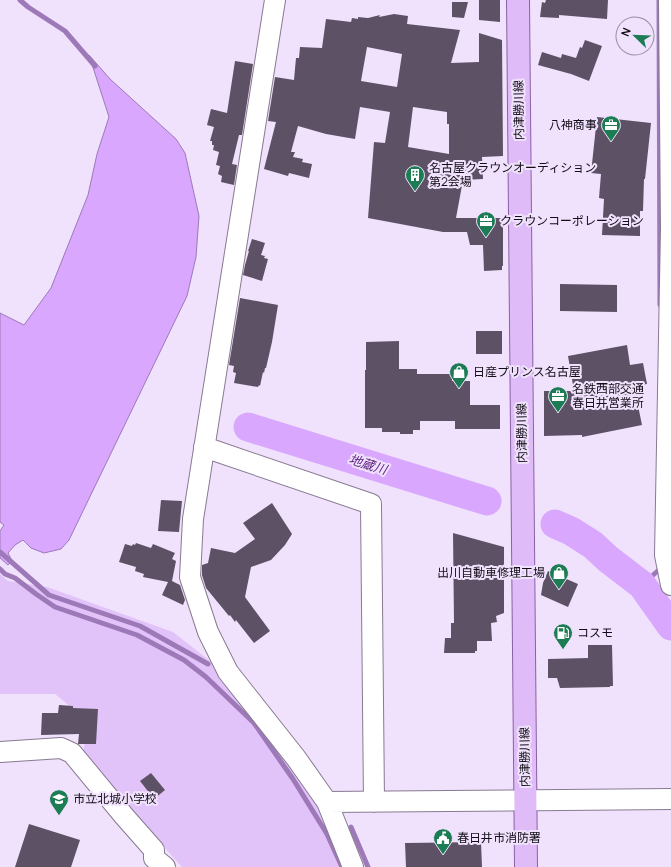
<svg xmlns="http://www.w3.org/2000/svg" width="671" height="867" viewBox="0 0 671 867" font-family="Manrope,'Noto Sans JP',sans-serif">
<style>
.green{fill:#e2c3f9}
.water{fill:#d9a7fd;stroke:#9d79b8}
.lines{fill:none;stroke-linecap:round;stroke-linejoin:round}
.stream{stroke:#9d79b8;stroke-width:5}
.river{stroke:#d9a7fd;stroke-width:29}
.building{fill:#5d5166;fill-rule:evenodd}
.minor-casing{stroke:#877a91;stroke-width:22}
.major-casing{stroke:#8a61a6;stroke-width:24}
.minor{stroke:#fff;stroke-width:20}
.major{stroke:#dfbbf8;stroke-width:22}
.labels{text-anchor:middle;stroke-width:4;stroke-linejoin:round;paint-order:stroke}
.street-label{font-size:12px;fill:#120d16;stroke:#f0e2fc}
.poi-label{font-size:12px;fill:#120d16;stroke:#f0e2fc;text-anchor:start}
.water-label{font-size:13px;font-style:italic;fill:#5d1e81;stroke:#f0e2fc}
</style>
<rect width="100%" height="100%" fill="#f0e2fc"/>
<!-- green -->
<path class="green" d="M0 574 8 581 47 587 173 632 219 668 299 774 331 832 347 867H182L82 757 89 722 55 694H0Z"/>
<!-- water -->
<path class="water" d="M89 55 110 79 176 139 185 153 199 216 196 257 187 296 69 540 61 549 44 553 31 548 23 540 15 545 8 553 12 561 8 565 0 558V531L4 525 0 522V313L24 325 51 288 88 195 97 154 109 117Z"/>
<g class="lines">
<!-- stream -->
<path class="stream" d="M20 0 28 7 65 31 95 66
M659 0 660 305
M0 552 49 595 140 626 208 664
M0 569 5 574 15 578 36 594 55 607 137 635 184 660 206 677 254 723 293 779 327 834 342 867
M642 585 661 568V567
M351 827 368 867"/>
<!-- river -->
<path class="river" d="M248 427 487 501
M555 524 571 531 593 545 608 559 642 585 671 626"/>
</g>
<!-- building -->
<path class="building" d="M479 0H500V22L479 20Z
M546 0H608L607 19 559 15V18L540 17 542 2 545 3Z
M452 2H468L464 18 452 17Z
M394 14 408 16 407 24 460 30 451 63 479 62V33L502 40 503 156 482 157 483 179 463 180 456 218H503V266H502V270L484 271 483 245H470L467 232H443L368 218 374 142 385 143 390 112 360 107 355 139 326 134 298 126 291 152H295L293 157 303 159 302 162 312 164 309 178 289 173 288 176 264 169 276 122 268 121 275 77 294 80 296 58H299L300 47 322 48 326 19 351 22 352 18 358 19V17L368 18 380 15 379 17ZM367 47 402 54 397 87 361 81ZM413 107 447 112V124H449V154L408 147Z
M585 40 602 46 589 81 571 74 538 65 542 52 561 58 562 54 576 58 580 47 582 48Z
M235 61 253 64 242 135H239L232 164 237 165 234 185 221 182 222 176 218 174 220 166 216 165 219 152 213 150 214 145H212V141H210L214 127 207 125 211 109 227 113Z
M597 117 651 123 645 179H644L643 211H640V236L602 235 604 199 599 198 601 174 591 173Z
M252 239 265 243 261 255 265 256 264 258 268 259 262 281 243 275 245 265 249 251H248Z
M560 284 617 285V312L560 311Z
M240 298 278 305 272 342 266 368H265L264 373 263 372 260 386 259 385 258 387 234 383 236 373 233 372 234 366 229 365Z
M476 331H502V354H476Z
M399 341V369H417V374H452V381H470V405H500V429H455V421H420V430H413V434H400V432H382V428H365V370H366V342Z
M627 345 630 365 643 363 647 384 634 386 642 425 582 437V435L544 436V391H574L568 356Z
M161 500 182 501 179 532 158 531Z
M272 503 292 534 285 545 271 560 251 567 245 597 270 631 254 643 236 620 235 622 230 615 229 616 206 588 202 575V565L208 563 211 548 235 553 255 539 243 523Z
M453 533 504 547V613L496 616 497 622 491 623 492 641H477V651H475V653H444L445 638H451V623H454Z
M136 543 151 548 153 544 175 553 172 559 176 561 172 581 180 585 185 600 183 605 162 595 168 582 143 577 144 574 135 571 136 567 119 562 125 544 132 546 133 544 135 545Z
M548 571 578 584 568 607 541 595 543 583Z
M588 645H612L613 686H610V687L560 688 557 678H548V659L588 658Z
M59 705 73 706V708L98 709 96 744H78L79 734 41 735 42 713H58Z
M151 773 165 790 154 799 140 781Z
M29 824 80 840 71 867H15Z
M481 842 482 867H406L405 843Z"/>
<g class="lines">
<defs>
<path id="minor" d="M275 0 193 519 190 577 208 632 228 672 296 758 327 802 353 867
M669 0 671 228 665 555 671 585
M204 447 371 504 374 802
M0 752 61 748 72 753 124 816 154 850V858L165 867
M327 802 671 799"/>
<path id="major" d="M518 0 526 867"/>
</defs>
<!-- minor casing -->
<use href="#minor" class="minor-casing"/>
<!-- major casing -->
<use href="#major" class="major-casing"/>
<!-- minor -->
<use href="#minor" class="minor"/>
<!-- major -->
<use href="#major" class="major"/>
</g>
<!-- icons -->
<defs>
<symbol id="office-pin" viewBox="-11 -11 22 30"><path d="M0 17L-7.5 6A9.5 9.5 0 1 1 7.5 6Z" fill="#1c7c54" stroke="#f0e2fc"/><path d="M-6-3h4V-5.5h4V-3h4V5H-6ZM-1-4.5V-3h2v-1.5ZM-6 0V1H6V0Z" fill="#fff"/></symbol>
<symbol id="building-pin" viewBox="-11 -11 22 30"><path d="M0 17L-7.5 6A9.5 9.5 0 1 1 7.5 6Z" fill="#1c7c54" stroke="#f0e2fc"/><path d="M-4-6H4V6H1V3H-1V6H-4ZM-2.5-4.3h1.7v1.8h-1.7ZM.8-4.3h1.7v1.8H.8ZM-2.5-1h1.7V.8h-1.7ZM.8-1h1.7V.8H.8Z" fill="#fff"/></symbol>
<symbol id="shop-pin" viewBox="-11 -11 22 30"><path d="M0 17L-7.5 6A9.5 9.5 0 1 1 7.5 6Z" fill="#1c7c54" stroke="#f0e2fc"/><path d="M-5-2.5h2.3a2.7 3.5 0 0 1 5.4 0H5L5.5 6h-11ZM-1.5-2.5h3a1.5 2.3 0 0 0-3 0Z" fill="#fff"/></symbol>
<symbol id="fuel-pin" viewBox="-11 -11 22 30"><path d="M0 17L-7.5 6A9.5 9.5 0 1 1 7.5 6Z" fill="#1c7c54" stroke="#f0e2fc"/><path d="M-5.5-6h7V0h2V4h1.3V-2.5L3-4.5l.8-.8L6-3V5H2.5V1h-1V6h-7ZM-4.2-4.7v3.2H.2V-4.7Z" fill="#fff"/></symbol>
<symbol id="school-pin" viewBox="-11 -11 22 30"><path d="M0 17L-7.5 6A9.5 9.5 0 1 1 7.5 6Z" fill="#1c7c54" stroke="#f0e2fc"/><path d="M0-5L7-2L0 1L-7-2ZM-4 1L0 2.5L4 1V4Q0 6-4 4Z" fill="#fff"/></symbol>
<symbol id="civic-pin" viewBox="-11 -11 22 30"><path d="M0 17L-7.5 6A9.5 9.5 0 1 1 7.5 6Z" fill="#1c7c54" stroke="#f0e2fc"/><path d="M-.6-6.5H3V-4.5H.6V-3L4-1V1h2V6H-6V1h2V-1L-.6-3ZM-1.2 2.5V6h2.4V2.5Z" fill="#fff"/></symbol>
</defs>
<g fill-rule="evenodd">
<use href="#office-pin" x="600" y="114" width="22" height="30"/>
<use href="#building-pin" x="404" y="164" width="22" height="30"/>
<use href="#office-pin" x="475" y="210" width="22" height="30"/>
<use href="#shop-pin" x="448" y="361" width="22" height="30"/>
<use href="#office-pin" x="547" y="385" width="22" height="30"/>
<use href="#shop-pin" x="548" y="562" width="22" height="30"/>
<use href="#fuel-pin" x="552" y="622" width="22" height="30"/>
<use href="#school-pin" x="48" y="788" width="22" height="30"/>
<use href="#civic-pin" x="432" y="827" width="22" height="30"/>
</g>
<g class="labels">
<!-- street labels -->
<g class="street-label">
<text transform="translate(519 110) rotate(-91)" y="4">内津勝川線</text>
<text transform="translate(522 433) rotate(-91)" y="4">内津勝川線</text>
<text transform="translate(525 757) rotate(-91)" y="4">内津勝川線</text>
</g>
<!-- poi labels -->
<g class="poi-label">
<text x="597" y="129" text-anchor="end">八神商事</text>
<text x="429" y="172">名古屋クラウンオーディション<tspan x="429" dy="14">第2会場</tspan></text>
<text x="500" y="225">クラウンコーポレーション</text>
<text x="473" y="376">日産プリンス名古屋</text>
<text x="572" y="393">名鉄西部交通<tspan x="572" dy="14">春日井営業所</tspan></text>
<text x="545" y="577" text-anchor="end">出川自動車修理工場</text>
<text x="577" y="637">コスモ</text>
<text x="73" y="803">市立北城小学校</text>
<text x="457" y="842">春日井市消防署</text>
</g>
<!-- water labels -->
<g class="water-label">
<text transform="translate(368 464) rotate(17)" y="5">地蔵川</text>
</g>
</g>
<!-- north arrow -->
<g transform="translate(635 36) rotate(293)"><circle r="19" fill="#f0e2fc" stroke="#978da0"/>
<path d="M0-3L7 15L0 10L-7 15Z" fill="#1c7c54"/>
<text y="-6" font-size="11" font-weight="bold" text-anchor="middle" fill="#120d16">N</text>
</g>
</svg>
